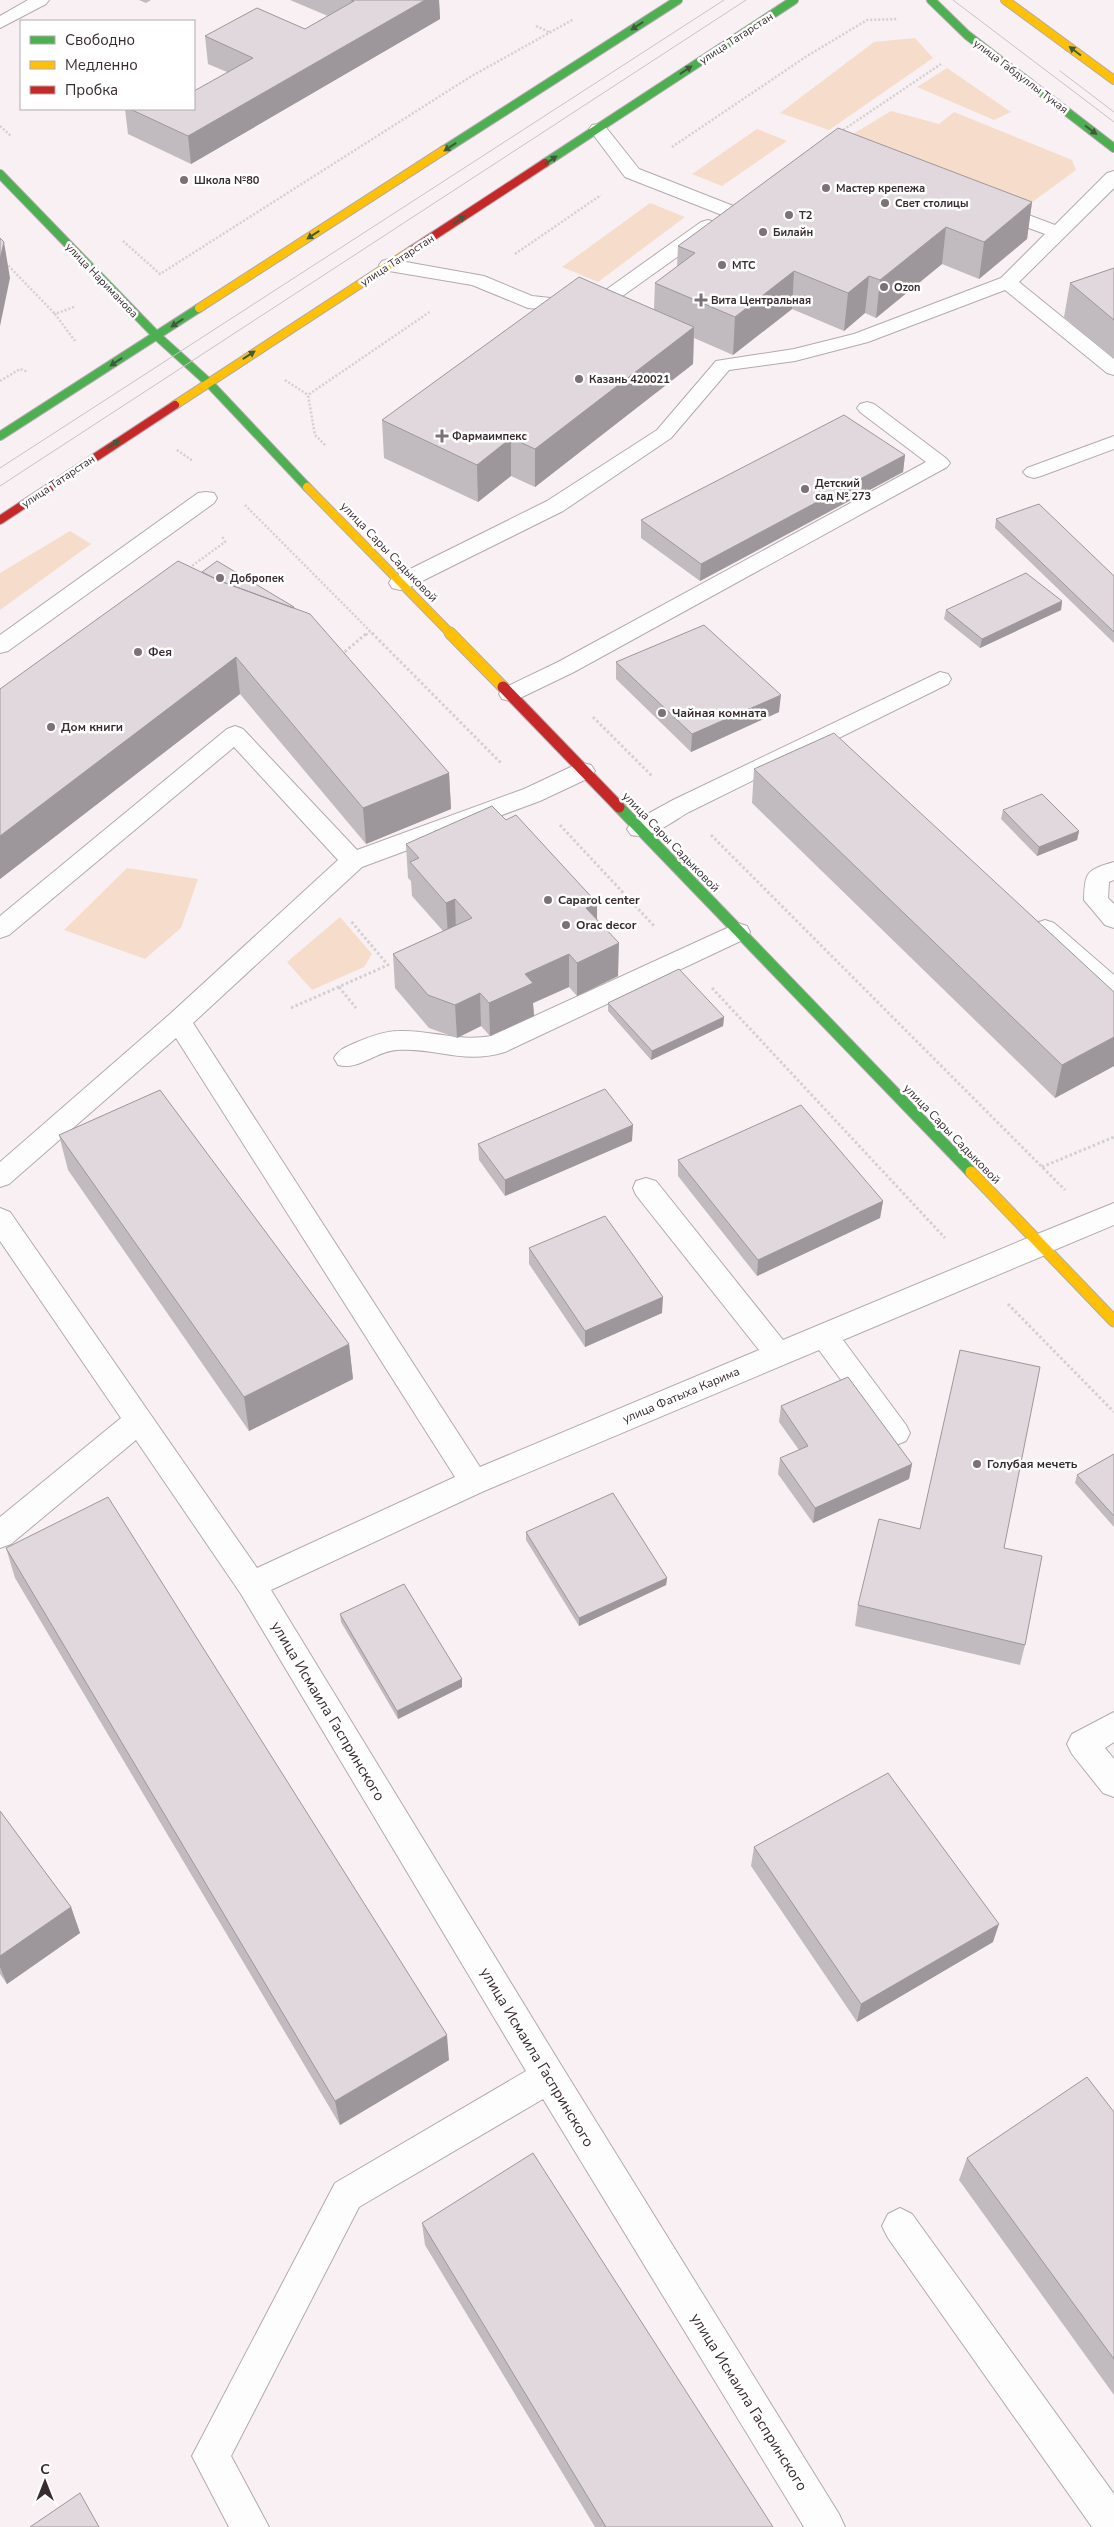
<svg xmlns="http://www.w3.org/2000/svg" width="1114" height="2527" viewBox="0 0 1114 2527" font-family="'Nunito Sans',sans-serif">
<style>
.green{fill:#f6dccb}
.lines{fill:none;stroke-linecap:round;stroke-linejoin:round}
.lane-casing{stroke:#b3aaad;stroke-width:2}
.street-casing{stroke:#b3aaad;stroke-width:2}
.fast-far1-casing{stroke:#b3aaad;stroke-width:10}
.fast-casing{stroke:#b3aaad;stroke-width:13}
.slow-far1-casing{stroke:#b3aaad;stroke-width:10}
.slow-casing{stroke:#b3aaad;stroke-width:13}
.jam-far1-casing{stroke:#b3aaad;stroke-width:10}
.jam-casing{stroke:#b3aaad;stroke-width:13}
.path-far1{stroke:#d4d0d1;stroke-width:2.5;stroke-dasharray:2 2;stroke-linecap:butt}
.path{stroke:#d4d0d1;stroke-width:3;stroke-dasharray:2.5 2.5;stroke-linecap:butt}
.lane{fill:#fefdfd;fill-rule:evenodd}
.street{fill:#fefdfd;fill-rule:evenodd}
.fast-far1{stroke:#4caf50;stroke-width:8}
.fast{stroke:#4caf50;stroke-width:11}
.slow-far1{stroke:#ffc107;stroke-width:8}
.slow{stroke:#ffc107;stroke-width:11}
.jam-far1{stroke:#c62828;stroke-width:8}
.jam{stroke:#c62828;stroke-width:11}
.tram{stroke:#c6c4c4;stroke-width:1}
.wall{fill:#c1babe}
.shaded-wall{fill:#9d979b}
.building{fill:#e0d8dd;stroke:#9d979b}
.oneway{fill:#405a3c}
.poi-dot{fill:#7c7175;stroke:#fff;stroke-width:2}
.labels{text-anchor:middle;stroke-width:5;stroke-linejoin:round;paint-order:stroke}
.far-street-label{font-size:11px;fill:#392c31;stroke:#fff}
.far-poi-label{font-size:11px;font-weight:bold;fill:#392c31;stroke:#fff;text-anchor:start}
.street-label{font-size:12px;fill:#392c31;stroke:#fff}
.poi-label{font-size:12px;font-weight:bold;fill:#392c31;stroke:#fff;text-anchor:start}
.near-street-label{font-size:15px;fill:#392c31;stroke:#fff}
</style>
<rect width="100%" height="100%" fill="#f8f0f3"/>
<!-- green -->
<path class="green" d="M915 38 933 58 829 130 780 113 874 42Z
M947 68 1011 112 994 120 917 87Z
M891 111 939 124 954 112 1072 160 1076 170 1031 203 843 140Z
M757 129 787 141 722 186 692 174Z
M650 203 685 217 598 282 562 267Z
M70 531 91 544 0 610V573Z
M127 868 198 879 181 928 145 959 64 930Z
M340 917 372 954 364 967 312 990 287 962Z"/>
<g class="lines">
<defs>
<path id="lane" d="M598 124 604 125 639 169 736 207 738 211 736 215H722L625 177 589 129 592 125Z
M1114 171V188L1019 282 1114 359V375L1107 373 1005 290 868 342 795 361 729 370 671 438 563 511 408 588 400 590 392 588 389 583 392 578 547 501 657 430 716 361 794 349 854 334 1001 278 1045 234 988 213 986 209 988 205H1002L1055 225 1107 173Z
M708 220 715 222 718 226 715 230 600 312 593 314 528 308 472 285 389 271 382 269 379 265 382 261 389 259 484 276 532 296 589 302 701 222Z
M867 402 874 404 947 459 950 463 947 467 574 672 518 699 510 701 502 699 499 694 502 689 558 662 926 462 860 412 857 408 860 404Z
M1114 436V449L1041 476 1034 478 1027 476 1023 472 1027 468Z
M206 492 214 493 217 498 214 503 8 651 0 653V635L198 493Z
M940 672 948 674 951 679 948 684 689 812C673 821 650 840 631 835L627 829 631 823 673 800Z
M235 726 243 729 357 850 524 789 575 765 583 763 591 765 595 771 591 777 540 801 362 867 193 1023 480 1467 759 1350 636 1195 633 1188 636 1181 646 1178 656 1181 783 1340 1030 1237 1040 1234 1050 1237 1054 1245 1050 1253 843 1340 906 1425 910 1433 906 1441 896 1445 886 1441 819 1350 484 1491 271 1590 561 2065 839 2514 845 2527H804L543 2099 359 2207 231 2456 269 2527H229L192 2456 335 2183 526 2071 241 1594 136 1440 11 1544 0 1548V1517L121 1418 0 1241V1208L10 1212 257 1568 455 1477 176 1038 9 1184 0 1187V1162L170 1014 338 860 234 747 9 935 0 938V916L227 729Z
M1114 862V880L1109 882 1108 898 1114 904V928L1105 925 1084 900C1085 872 1086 870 1114 862Z
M1045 920 1054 923 1114 975V998L1105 995 1036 935 1033 929 1036 923Z
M738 923 747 926 750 932 747 938 505 1052C463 1065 436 1047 397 1050 376 1051 358 1071 338 1065L334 1058C339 1049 346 1047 355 1043 369 1037 384 1031 399 1031 431 1030 459 1042 491 1036Z
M1114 1712V1742L1105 1748 1114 1759V1797L1103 1793 1072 1754 1067 1744 1072 1734Z
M900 2208 912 2214 1114 2494V2527H1092L888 2238 882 2226 888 2214Z"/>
<path id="street" d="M28 0H49L46 4 0 28V16Z
M1114 1203V1225L1040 1256 1030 1253 1026 1245 1030 1237Z"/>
<path id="fast-far1" d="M931 0 967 35 1114 148
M444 150 678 0
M545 163 794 0
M0 174 157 336 208 382 307 487
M0 436 199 308"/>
<path id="fast" d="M619 807 971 1172"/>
<path id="slow-far1" d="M1005 0 1114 80
M199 308 444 150
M175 405 412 250
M307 487 452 635"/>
<path id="slow" d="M450 633 503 687
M971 1172 1114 1321"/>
<path id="jam-far1" d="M412 250 545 163
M0 520 175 405"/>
<path id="jam" d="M503 687 619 807"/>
</defs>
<!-- lane casing -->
<use href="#lane" class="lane-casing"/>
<!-- street casing -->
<use href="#street" class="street-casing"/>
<!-- fast-far1 casing -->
<use href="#fast-far1" class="fast-far1-casing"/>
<!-- fast casing -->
<use href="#fast" class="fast-casing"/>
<!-- slow-far1 casing -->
<use href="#slow-far1" class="slow-far1-casing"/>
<!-- slow casing -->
<use href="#slow" class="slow-casing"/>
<!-- jam-far1 casing -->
<use href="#jam-far1" class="jam-far1-casing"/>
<!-- jam casing -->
<use href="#jam" class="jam-casing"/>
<!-- path-far1 -->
<path class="path-far1" d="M536 26 549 32
M0 126 11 136
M840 132 941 64
M672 147 807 56 867 20 898 19
M123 241 160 274 470 77 574 19
M515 254 601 195
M0 257 55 314
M74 307 55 314 75 341
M285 380 308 395
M0 381 20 369 28 372
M325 445 315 435 308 395 431 311
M177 450 193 461
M245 505 374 635
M189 568 225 542 222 536
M366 635 370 631"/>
<!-- path -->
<path class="path" d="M372 633 501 763
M341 655 367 633
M593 717 652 776
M560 825 655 927
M711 835 1065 1190
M339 987 356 1008
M712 988 945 1238
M291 1008 388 965 350 920
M1042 1167 1114 1137
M1008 1304 1114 1412"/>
<!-- lane -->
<use href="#lane" class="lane"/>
<!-- street -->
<use href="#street" class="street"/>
<!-- fast-far1 -->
<use href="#fast-far1" class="fast-far1"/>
<!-- fast -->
<use href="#fast" class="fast"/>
<!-- slow-far1 -->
<use href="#slow-far1" class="slow-far1"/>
<!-- slow -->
<use href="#slow" class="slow"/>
<!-- jam-far1 -->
<use href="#jam-far1" class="jam-far1"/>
<!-- jam -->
<use href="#jam" class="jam"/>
<!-- tram -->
<path class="tram" d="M953 0 1114 122
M1060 71 1114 112
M0 468 724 0
M0 486 746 0"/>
</g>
<!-- wall -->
<path class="wall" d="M139 0H151L146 3Z
M290 0H439L440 19 191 164 128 134 125 109H194L227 72 208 64 205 36 305 29 328 16Z
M1032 202 1027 239 979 279 942 264 876 318 865 313 844 331 792 309 733 355 694 338 693 364 535 487 511 476 478 502 384 458 382 420 654 309 655 283 677 267 678 246Z
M1114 268V359L1064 317 1070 283Z
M905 455 903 472 700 581 641 538V520Z
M996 519 1114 576V643L995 528Z
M202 573 294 607 449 773 451 809 366 844 240 694 0 879V689Z
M1062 601 1061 610 980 648 944 619 946 610Z
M616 662 779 712 691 752 616 679Z
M754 769 1114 992V1066L1055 1098 752 803Z
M1003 810 1079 831 1077 840 1037 856 1001 819Z
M506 820 597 903V919L618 976 577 996 569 987 533 1003 534 1016 490 1036 481 1026 457 1038 429 1028 395 988 393 954 443 931 412 896 411 881 408 878 406 844Z
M608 1003 724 1017 723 1026 651 1060 608 1011Z
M59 1135 349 1344 353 1379 249 1431 68 1170Z
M632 1141 505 1196 479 1160 478 1144Z
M678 1160 883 1201 880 1218 757 1276 678 1176Z
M529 1248 662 1313 585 1347 529 1264Z
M781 1406 912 1464 909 1479 813 1523 778 1474 780 1458 799 1450 779 1422Z
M1114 1454V1527L1075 1483 1077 1475Z
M920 1529 1004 1548 1025 1645 1020 1665 855 1626 858 1605Z
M526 1532 667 1578 666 1585 579 1626 526 1540Z
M6 1548 449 2060 340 2125 15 1578Z
M340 1614 462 1679V1687L398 1719 341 1622Z
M0 1811 71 1907 80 1933 7 1984 0 1974Z
M754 1847 993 1942 857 2022 751 1866Z
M1114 2112V2395L959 2180 967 2158Z
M422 2223 773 2527H595L425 2245Z"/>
<!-- shaded-wall -->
<path class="shaded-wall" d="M425 0H439L440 19 191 164 188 136Z
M1032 202 1027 239 979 279 984 242Z
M946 227 942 264 876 318 880 280Z
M4 242 10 278 0 326V259Z
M794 271 792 309 733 355 735 317Z
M869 276 865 313 844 331 848 293Z
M694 327 693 364 535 487V449Z
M511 438V476L478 502 477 465Z
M905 455 903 472 700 581 701 564Z
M1062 601 1061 610 980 648 982 639Z
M236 657 240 694 0 879V836Z
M781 695 779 712 691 752 692 734Z
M449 773 451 809 366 844 363 808Z
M1079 831 1077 840 1037 856 1039 847Z
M455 899 456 933 448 936 446 903Z
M597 903V936L586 908Z
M619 943 618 976 577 996V963Z
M569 954V987L533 1003 534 1016 490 1036 489 1003 525 974Z
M480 993 481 1026 457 1038 455 1005Z
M724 1017 723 1026 651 1060 652 1051Z
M1114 1037V1066L1055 1098 1062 1065Z
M633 1125 632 1141 505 1196V1180Z
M883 1201 880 1218 757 1276 758 1260Z
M663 1297 662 1313 585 1347V1331Z
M349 1344 353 1379 249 1431 244 1397Z
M912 1464 909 1479 813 1523 815 1508Z
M667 1578 666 1585 579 1626V1618Z
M462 1679V1687L398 1719 397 1711Z
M71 1907 80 1933 7 1984 0 1967V1956Z
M999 1924 993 1942 857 2022 861 2004Z
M447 2035 449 2060 340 2125 335 2101Z"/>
<!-- building -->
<path class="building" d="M351 0H425L188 136 130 109H194V91L253 58 205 36 257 8 305 29 354 1Z
M838 128 1032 202 984 242 946 227 880 280 869 276 848 293 794 271 735 317 655 283 695 253 678 246Z
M0 238 4 242 0 259Z
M1114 268V320L1070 283Z
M579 277 694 327 535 449 511 438 477 465 382 420Z
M844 415 905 455 701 564 641 520Z
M1039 504 1114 576V632L996 519Z
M178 561 220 581 310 614 449 773 363 808 236 657 0 836V689Z
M217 561 294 607 293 608 220 581 202 572Z
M1026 573 1062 601 982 639 946 610Z
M704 625 781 695 692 734 616 662Z
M834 733 1114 992V1037L1062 1065 754 769Z
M1042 794 1079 831 1039 847 1003 810Z
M492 806 506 820 516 815 597 903 586 908 619 943 577 963 569 954 525 974 533 983 489 1003 480 993 455 1005 428 995 393 954 472 918 455 899 446 903 410 862 419 858 406 844Z
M679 969 724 1017 652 1051 608 1003Z
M605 1089 633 1125 505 1180 478 1144Z
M160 1090 349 1344 244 1397 59 1135Z
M801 1105 883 1201 758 1260 678 1160Z
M605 1216 663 1297 585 1331 529 1248Z
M960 1350 1040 1367 1004 1548 1042 1556 1025 1645 858 1605 879 1519 920 1529Z
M848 1377 912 1464 815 1508 780 1458 808 1446 781 1406Z
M1114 1454V1516L1077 1475Z
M613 1493 667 1578 579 1618 526 1532Z
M108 1497 447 2035 335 2101 6 1548Z
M404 1584 462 1679 397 1711 340 1614Z
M888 1773 999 1924 861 2004 754 1847Z
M0 1811 71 1907 0 1956Z
M1087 2077 1114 2112V2359L967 2158Z
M533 2153 773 2527H606L422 2223Z
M80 2493 99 2527H30Z"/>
<!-- one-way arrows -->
<defs><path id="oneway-solid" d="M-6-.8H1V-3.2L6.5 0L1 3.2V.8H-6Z" transform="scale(1.25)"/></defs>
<g class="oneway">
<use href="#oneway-solid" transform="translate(637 26) rotate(147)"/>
<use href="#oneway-solid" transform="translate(1075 51) rotate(-143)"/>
<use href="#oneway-solid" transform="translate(686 70) rotate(-34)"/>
<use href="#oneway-solid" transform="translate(1091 130) rotate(37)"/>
<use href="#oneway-solid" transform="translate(450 147) rotate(147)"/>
<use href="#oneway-solid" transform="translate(551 160) rotate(-34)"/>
<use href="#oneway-solid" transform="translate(459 220) rotate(-33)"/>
<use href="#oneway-solid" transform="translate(313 235) rotate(147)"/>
<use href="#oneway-solid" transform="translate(177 323) rotate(147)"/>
<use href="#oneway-solid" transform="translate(249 355) rotate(-33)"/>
<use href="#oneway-solid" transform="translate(116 362) rotate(147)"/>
<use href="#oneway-solid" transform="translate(114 444) rotate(-34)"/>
</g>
<!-- markers -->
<g class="poi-dot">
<circle cx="184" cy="180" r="5"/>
<circle cx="826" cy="188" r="5"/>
<circle cx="885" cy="203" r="5"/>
<circle cx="789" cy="215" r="5"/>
<circle cx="763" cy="232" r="5"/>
<circle cx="722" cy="265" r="5"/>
<circle cx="884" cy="287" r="5"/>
<path d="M698.5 292.5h5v5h5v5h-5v5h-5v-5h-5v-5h5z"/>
<circle cx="579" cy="379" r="5"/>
<path d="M439.5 428.5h5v5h5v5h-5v5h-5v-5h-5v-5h5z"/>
<circle cx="805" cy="489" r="5"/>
<circle cx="220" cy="578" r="5"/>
<circle cx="138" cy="652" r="5"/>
<circle cx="662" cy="713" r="5"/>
<circle cx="51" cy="727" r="5"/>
<circle cx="548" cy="900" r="5"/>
<circle cx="566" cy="925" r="5"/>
<circle cx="977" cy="1464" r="5"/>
</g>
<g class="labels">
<!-- far-street labels -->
<g class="far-street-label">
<text transform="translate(736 38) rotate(-33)" y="4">улица Татарстан</text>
<text transform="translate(1021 76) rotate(37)" y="4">улица Габдуллы Тукая</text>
<text transform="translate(397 260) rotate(-33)" y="4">улица Татарстан</text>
<text transform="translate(102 280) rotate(46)" y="4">улица Нариманова</text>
<text transform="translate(58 481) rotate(-34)" y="4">улица Татарстан</text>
</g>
<!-- far-poi labels -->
<g class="far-poi-label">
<text x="194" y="184">Школа №80</text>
<text x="836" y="192">Мастер крепежа</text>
<text x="895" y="207">Свет столицы</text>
<text x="799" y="219">Т2</text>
<text x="773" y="236">Билайн</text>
<text x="732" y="269">МТС</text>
<text x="894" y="291">Ozon</text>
<text x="711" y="304">Вита Центральная</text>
<text x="589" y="383">Казань 420021</text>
<text x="452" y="440">Фармаимпекс</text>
<text x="815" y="487">Детский<tspan x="815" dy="13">сад № 273</tspan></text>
<text x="230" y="582">Добропек</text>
</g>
<!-- street labels -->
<g class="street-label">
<text transform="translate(389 552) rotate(46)" y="4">улица Сары Садыковой</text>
<text transform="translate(671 842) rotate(46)" y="4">улица Сары Садыковой</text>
<text transform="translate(952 1134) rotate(46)" y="4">улица Сары Садыковой</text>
<text transform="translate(681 1395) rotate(-23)" y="4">улица Фатыха Карима</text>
</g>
<!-- poi labels -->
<g class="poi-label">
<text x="148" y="656">Фея</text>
<text x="672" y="717">Чайная комната</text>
<text x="61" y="731">Дом книги</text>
<text x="558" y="904">Caparol center</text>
<text x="576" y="929">Orac decor</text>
<text x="987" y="1468">Голубая мечеть</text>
</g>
<!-- near-street labels -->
<g class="near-street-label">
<text transform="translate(328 1711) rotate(59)" y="5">улица Исмаила Гаспринского</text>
<text transform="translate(537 2057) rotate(59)" y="5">улица Исмаила Гаспринского</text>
<text transform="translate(749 2402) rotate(58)" y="5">улица Исмаила Гаспринского</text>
</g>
</g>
<!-- legend -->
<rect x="20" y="20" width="175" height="90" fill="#ffffff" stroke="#b0abad"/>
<rect x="30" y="36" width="25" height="8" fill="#4caf50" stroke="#b0abad"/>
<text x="65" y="45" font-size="15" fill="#392c31">Свободно</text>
<rect x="30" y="61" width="25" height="8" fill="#ffc107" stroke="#b0abad"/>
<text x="65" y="70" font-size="15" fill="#392c31">Медленно</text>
<rect x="30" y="86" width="25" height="8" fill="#c62828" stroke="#b0abad"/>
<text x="65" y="95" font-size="15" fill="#392c31">Пробка</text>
<!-- north arrow -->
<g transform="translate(45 2482)" stroke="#ffffff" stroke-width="4" paint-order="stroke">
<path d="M0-4L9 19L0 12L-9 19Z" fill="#392c31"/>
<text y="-8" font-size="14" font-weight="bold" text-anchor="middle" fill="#392c31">С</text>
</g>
</svg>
